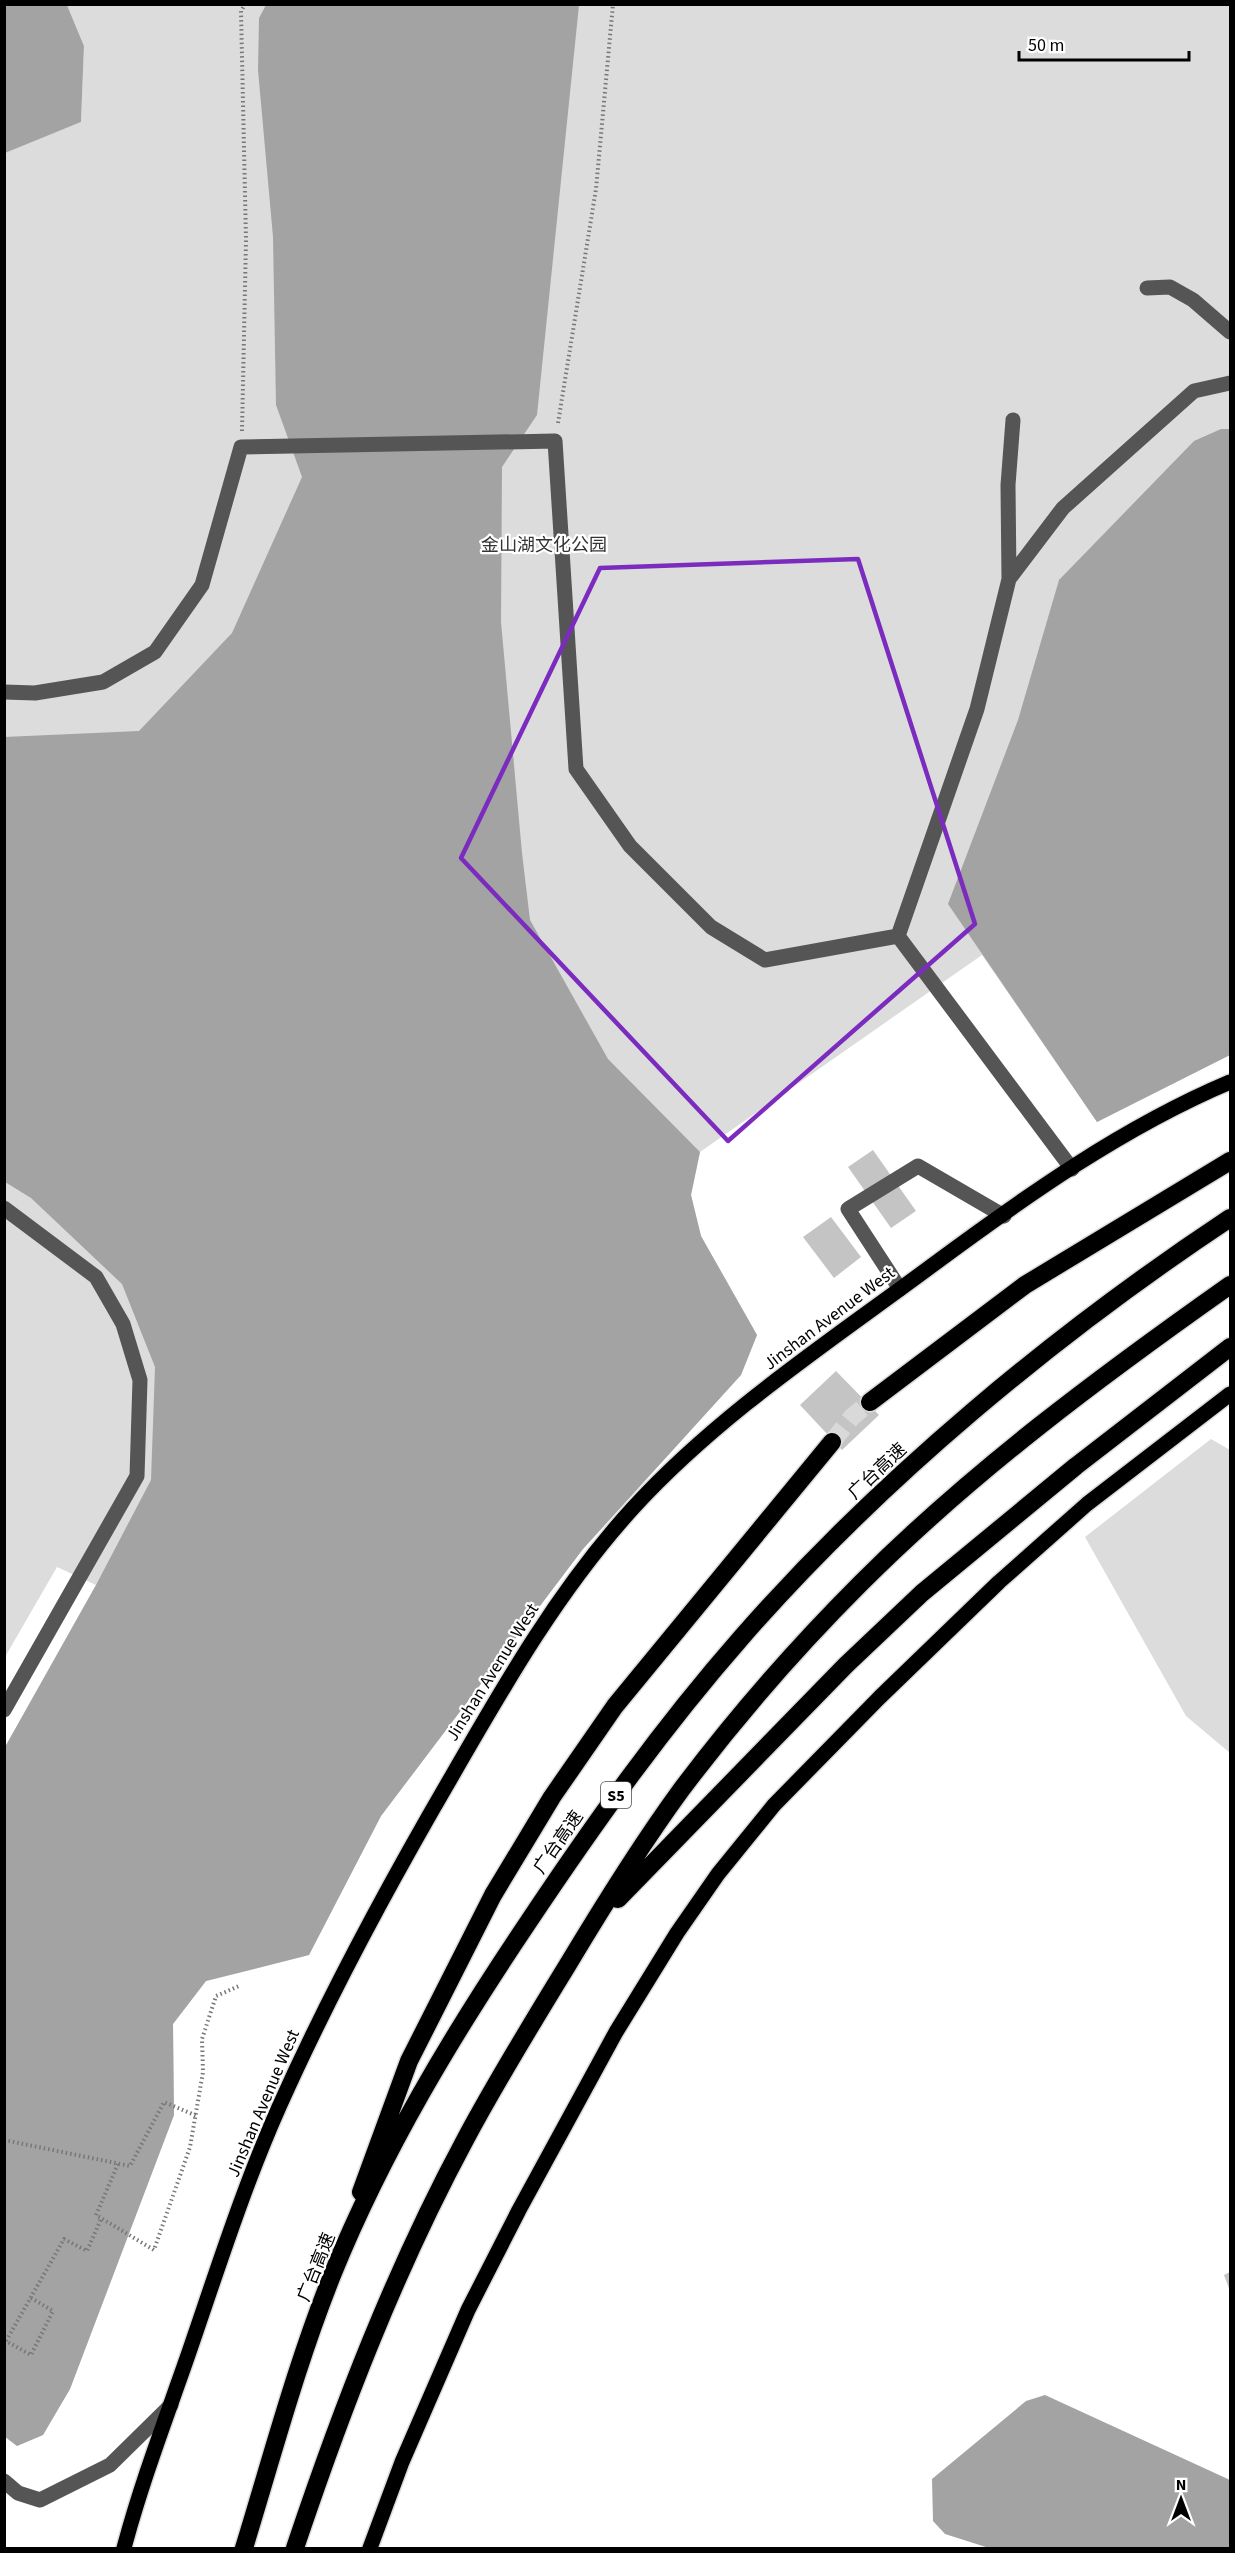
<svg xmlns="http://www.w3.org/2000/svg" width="1235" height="2553" viewBox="0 0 1235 2553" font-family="'Source Sans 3','Noto Sans SC',sans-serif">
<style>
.green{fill:#dcdcdc}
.water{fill:#a3a3a3}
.building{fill:#c4c4c4}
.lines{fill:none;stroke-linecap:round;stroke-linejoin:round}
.highway-tunnel{stroke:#d9d9d9;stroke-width:18;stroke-dasharray:18 9;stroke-linecap:butt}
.major-casing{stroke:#dbdbdb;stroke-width:18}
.highway-casing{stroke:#dbdbdb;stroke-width:21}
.path{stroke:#777;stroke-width:4;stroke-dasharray:1.5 3;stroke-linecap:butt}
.minor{stroke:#555;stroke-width:15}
.major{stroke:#000;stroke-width:15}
.highway{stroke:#000;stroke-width:18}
.marked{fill:none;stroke:#7b2cbf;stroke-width:4.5;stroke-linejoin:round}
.labels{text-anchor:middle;stroke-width:4.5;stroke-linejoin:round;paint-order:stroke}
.shield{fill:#fff;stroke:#4c4c4c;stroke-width:1.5}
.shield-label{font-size:16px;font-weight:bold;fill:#000}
.park-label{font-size:18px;fill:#333;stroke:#fff}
.street-label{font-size:18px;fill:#000;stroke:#fff}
</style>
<rect width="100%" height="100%" fill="#fff"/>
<!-- green -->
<path class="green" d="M67 5H1230V1055L1097 1122 982 955 700 1152 691 1195 701 1236 757 1335 741 1375 583 1549 381 1816 309 1955 206 1981 173 2024 174 2115 70 2389 43 2435 17 2446 4 2436 5 1747 96 1585 57 1567 5 1657 4 153 81 122 84 46Z
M1211 1439 1230 1450V1753L1186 1716 1085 1537Z"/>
<!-- water -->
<path class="water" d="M5 4 67 5 84 46 81 122 5 153Z
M266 5H579L537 415 502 467 501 622 522 853 530 920 608 1059 700 1152 691 1195 701 1236 757 1335 741 1375 583 1549 381 1816 309 1955 206 1981 173 2024 174 2115 70 2389 43 2435 17 2446 4 2436 5 1747 96 1585 151 1480 155 1367 122 1284 31 1198 5 1182 4 737 139 731 232 633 302 477 276 405 273 237 258 70 259 18Z
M1221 429H1230V1055L1097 1122 948 904 1018 720 1059 580 1194 441Z
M1045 2395 1230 2480V2548H989L945 2534 933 2521 932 2479 1026 2401Z"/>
<!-- building -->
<path class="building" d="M873 1150 916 1211 891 1228 848 1167Z
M831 1217 861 1257 834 1278 803 1237Z
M836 1371 879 1415 842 1450 800 1405Z
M1230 2272V2291L1224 2275Z"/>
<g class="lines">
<!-- highway-tunnel -->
<path class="highway-tunnel" d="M832 1442 852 1417 870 1402"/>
<defs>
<path id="major" d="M124 2548C141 2484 165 2421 187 2358 216 2274 243 2188 279 2107 330 1993 389 1884 452 1776 506 1682 560 1588 633 1508 719 1414 829 1342 930 1267 1023 1198 1123 1127 1230 1082
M370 2548 402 2462 468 2310 519 2210 616 2032 677 1933 718 1874 774 1805 880 1697 999 1582 1087 1504 1230 1394"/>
<path id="highway" d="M870 1402 1025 1285 1230 1161
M618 1899 846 1665 922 1593 1076 1466 1230 1347
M361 2192 409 2061 493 1895 552 1797 615 1706 832 1442
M244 2548C272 2457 297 2362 333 2273 383 2150 453 2034 527 1924 593 1825 662 1728 741 1638 879 1480 1055 1334 1230 1218
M295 2548C342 2408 395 2270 465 2140 497 2080 532 2023 567 1966 603 1906 640 1846 681 1790 735 1718 797 1647 861 1583 973 1471 1101 1376 1230 1285"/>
</defs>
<!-- major casing -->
<use href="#major" class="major-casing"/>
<!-- highway casing -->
<use href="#highway" class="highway-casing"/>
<!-- path -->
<path class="path" d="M558 423 596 189 613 4
M242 431 246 240 241 11 245 4
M4 2140 130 2166 164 2102 197 2116
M118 2164 96 2215 154 2250 190 2147 203 2072 202 2039 216 1996 239 1986
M31 2298 53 2311 31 2355 6 2341 64 2239 87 2251 101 2219"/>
<!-- minor -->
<path class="minor" d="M1147 288 1170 287 1193 300 1230 332
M1009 579 1008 485 1013 420
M4 692 35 693 103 682 155 652 202 585 241 447 555 441 576 769 630 846 711 927 765 960 898 936 977 709 1009 579 1063 508 1194 391 1230 383
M898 936 1072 1169
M4 1208 96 1277 123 1324 140 1380 137 1476 4 1710
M900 1289 848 1209 918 1166 1004 1216
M4 2481 18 2493 40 2500 110 2465 171 2405"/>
<!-- major -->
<use href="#major" class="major"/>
<!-- highway -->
<use href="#highway" class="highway"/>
</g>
<!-- marked area -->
<path class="marked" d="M858 559 975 924 728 1141 461 858 600 568Z"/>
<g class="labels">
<!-- shield labels -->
<rect class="shield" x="601" y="1782" width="30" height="26" rx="4.5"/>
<g class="shield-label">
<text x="616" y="1801">S5</text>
</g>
<!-- park labels -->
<g class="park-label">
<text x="544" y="551">金山湖文化公园</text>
</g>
<!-- street labels -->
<g class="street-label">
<text transform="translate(829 1318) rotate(-37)" y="6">Jinshan Avenue West</text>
<text transform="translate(877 1471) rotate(-43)" y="6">广台高速</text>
<text transform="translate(492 1672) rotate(-58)" y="6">Jinshan Avenue West</text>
<text transform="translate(558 1842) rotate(-55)" y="6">广台高速</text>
<text transform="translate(263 2103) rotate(-67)" y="6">Jinshan Avenue West</text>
<text transform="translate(316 2267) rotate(-68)" y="6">广台高速</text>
</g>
</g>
<!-- border -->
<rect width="1235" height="2553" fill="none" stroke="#000000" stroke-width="12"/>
<!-- north arrow -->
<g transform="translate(1181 2499)" stroke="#ffffff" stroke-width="4.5" paint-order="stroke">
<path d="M0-4.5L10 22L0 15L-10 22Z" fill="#000000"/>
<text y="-9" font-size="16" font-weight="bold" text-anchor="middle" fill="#000000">N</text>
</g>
<!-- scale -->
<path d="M1019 51v9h170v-9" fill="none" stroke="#000000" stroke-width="3"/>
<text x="1028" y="51" font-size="18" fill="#000000" stroke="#ffffff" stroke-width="4.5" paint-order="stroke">50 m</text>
</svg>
